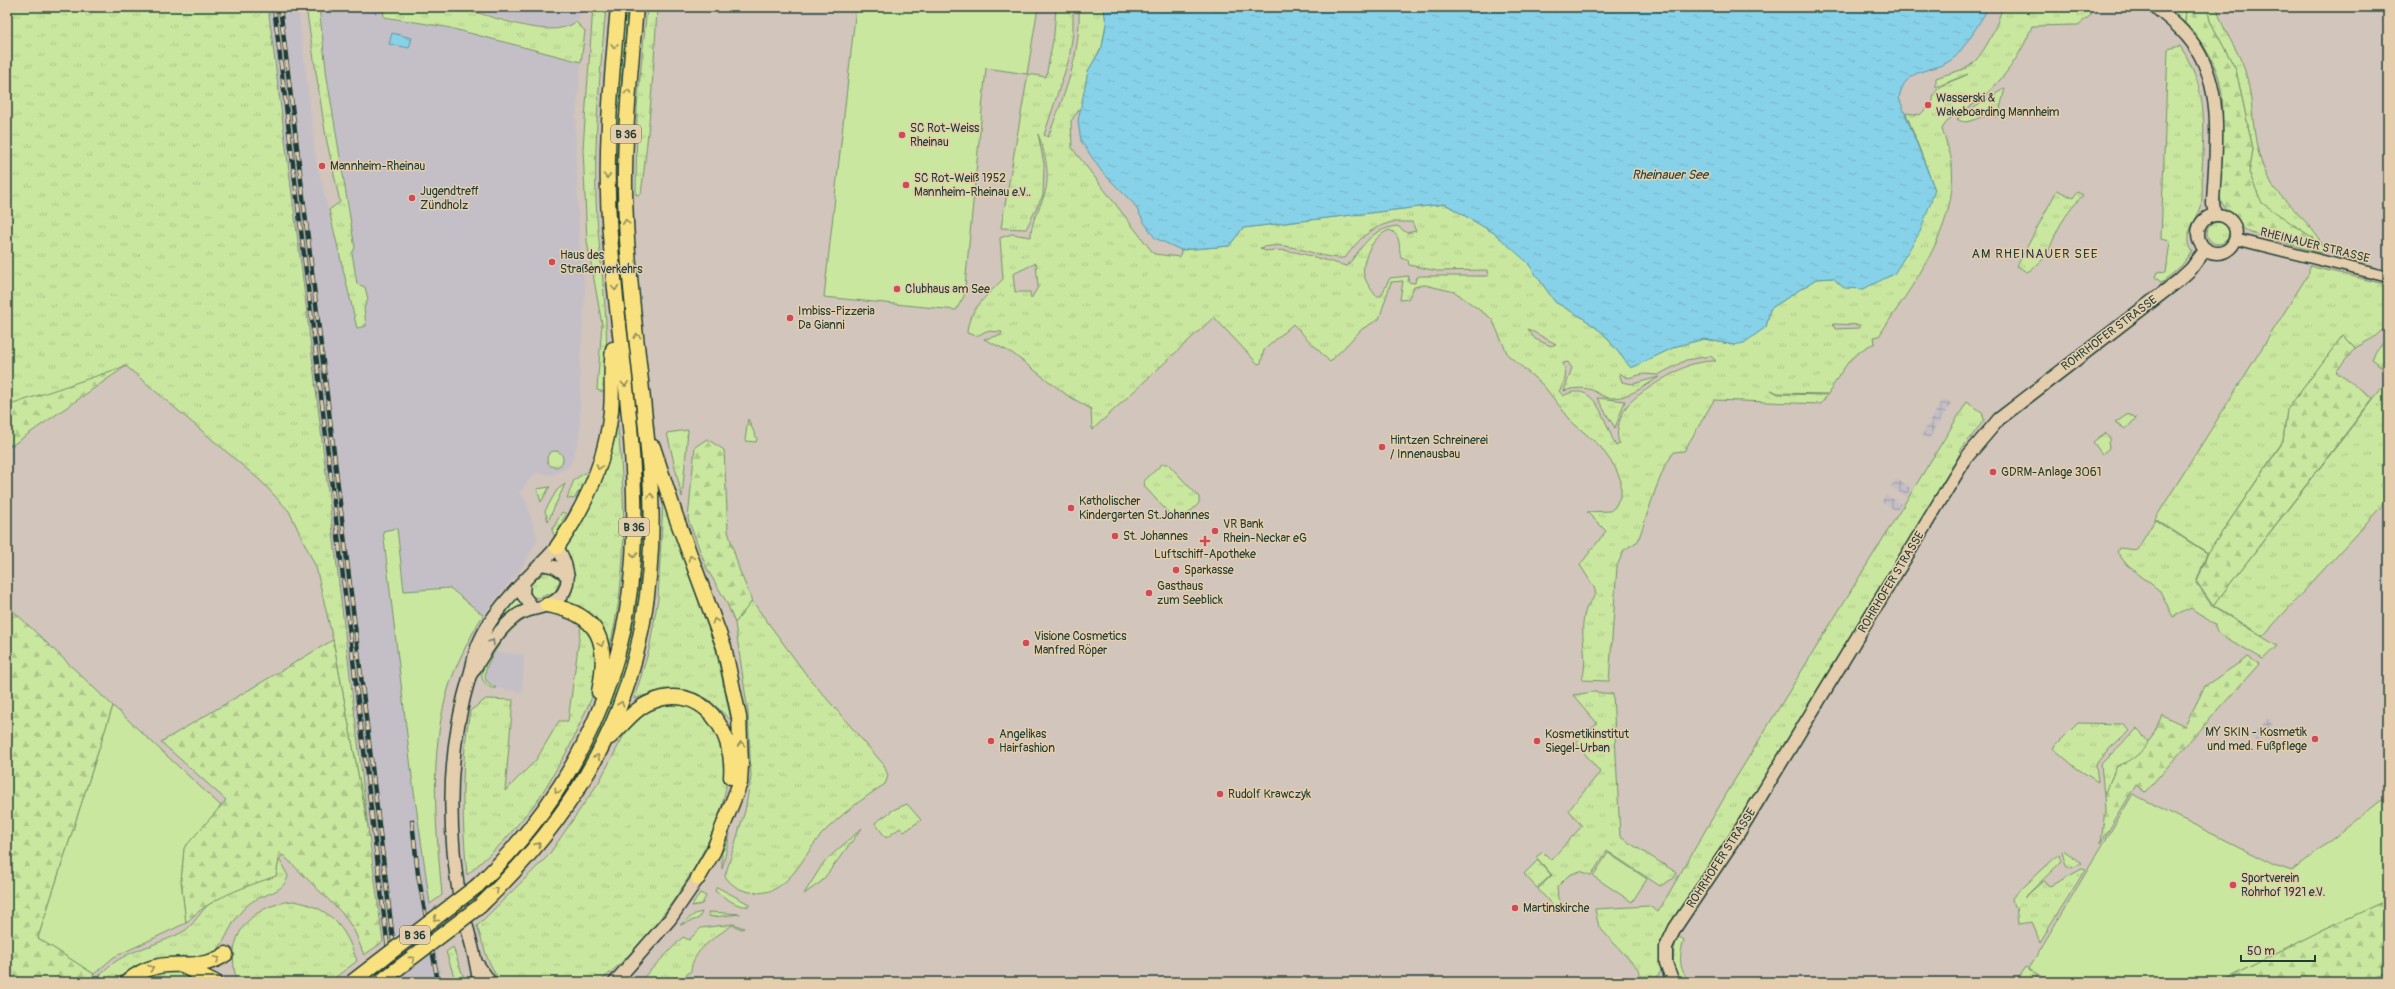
<svg xmlns="http://www.w3.org/2000/svg" width="2395" height="989" viewBox="0 0 2395 989" font-family="Pangolin,sans-serif">
<style>
.built{fill:#c4bfc7}
.industrial{fill:url(#industrial-grid)}
.grass{fill:url(#grass-tufts);stroke:#74926a;fill-rule:evenodd}
.forest{fill:url(#forest-firs);stroke:#74926a}
.garden{fill:#cae79f;stroke:#74926a}
.water{fill:url(#water-ripples);stroke:#5d96a0}
.lines{fill:none;stroke-linecap:round;stroke-linejoin:round}
.tertiary-casing{stroke:#1f3d34;stroke-width:13}
.secondary-casing{stroke:#1f3d34;stroke-width:15}
.trunk-casing{stroke:#1f3d34;stroke-width:17}
.tertiary{stroke:#e4cead;stroke-width:10}
.secondary{stroke:#e4cead;stroke-width:12}
.trunk{stroke:#fae180;stroke-width:14}
.rail-casing{stroke:#1f3d34;stroke-width:4.5}
.rail{stroke:#e4cead;stroke-width:3;stroke-dasharray:9;stroke-linecap:butt}
.trunk-bridge-casing{stroke:#1f3d34;stroke-width:17;stroke-linecap:butt}
.trunk-bridge{stroke:#fae180;stroke-width:14}
.oneway{stroke:#8c8f5a}
.oneway2{stroke:#787e6a}
.poi-dot{fill:#d1495b;stroke:#e4cead;stroke-width:1.5}
.labels{text-anchor:middle;stroke-width:3;stroke-linejoin:round;paint-order:stroke}
.shield{fill:#e4cead;stroke:#5a6858;stroke-width:1}
.shield-label{font-size:11px;font-weight:bold;fill:#1f3d34}
.poi-label{font-size:12px;fill:#1f3d34;stroke:#e4cead;text-anchor:start}
.street-label{font-size:12px;fill:#1f3d34;stroke:#e4cead}
.water-label{font-size:13px;font-style:italic;fill:#24443d;stroke:#e4cead}
.neighbourhood-label{font-size:13px;letter-spacing:1px;fill:#1f3d34;stroke:#e4cead}
</style>
<defs>
<pattern id="industrial-grid" width="8" height="8" patternUnits="userSpaceOnUse"><rect width="8" height="8" fill="#c4bfc7"/><path d="M0 4h8M4 0v8" fill="none" stroke="#9f9ca2"/></pattern>
<pattern id="grass-tufts" width="24" height="20" patternUnits="userSpaceOnUse"><rect width="24" height="20" fill="#cae79f"/><path d="M3 7l-1-3M5 7V3M7 7l1-3M15 17l-1-3M17 17v-4M19 17l1-3" fill="none" stroke="#adc78a"/></pattern>
<pattern id="forest-firs" width="22" height="20" patternUnits="userSpaceOnUse"><rect width="22" height="20" fill="#cae79f"/><path d="M5 1l3.5 6h-7zM16 11l3.5 6h-7z" fill="#adc78a"/></pattern>
<pattern id="water-ripples" width="26" height="14" patternUnits="userSpaceOnUse"><rect width="26" height="14" fill="#87d2e8"/><path d="M2 4q2-2 4 0t4 0M15 11q2-2 4 0t4 0" fill="none" stroke="#74b5c8"/></pattern>
</defs>
<rect width="100%" height="100%" fill="#d1c5bc"/>
<filter id="ink" filterUnits="userSpaceOnUse"><feTurbulence type="fractalNoise" baseFrequency=".025" numOctaves="2"/><feDisplacementMap in="SourceGraphic" scale="8" xChannelSelector="R" yChannelSelector="G"/><feConvolveMatrix kernelMatrix="1 2 1 2 8 2 1 2 1" color-interpolation-filters="sRGB"/></filter>
<g filter="url(#ink)">
<!-- built -->
<path class="built" d="M268 7H298L316 160 337 244 366 326 364 308 365 287 357 284 352 252 348 200 327 78 319 7H383L384 17 446 27 581 62 575 128 579 240 585 291 580 363V434L572 461 568 467 552 475 535 473 519 493 526 501 538 540 522 567 483 615 450 588 404 591 397 528 383 532 423 857 442 982H389Z
M460 7H584L577 21 572 25 553 28H539Z
M494 652 524 655 522 692 496 688 486 681V667Z"/>
<!-- industrial -->
<path class="industrial" d="M1943 399 1951 403 1929 439 1922 435Z
M1896 479 1911 488 1906 496 1891 487Z
M1886 495 1901 504 1897 511 1882 502Z
M2268 719 2273 724 2257 741 2251 736Z"/>
<!-- grass -->
<path class="grass" d="M7 7H268L303 280 368 827 333 640 316 567 289 511 262 482 126 366 7 407Z
M306 7H319L327 78 355 248 352 253 357 284 365 287 368 299 364 308 366 326 357 328 329 210 340 202 326 137Z
M383 7C405 7 429 5 451 7 483 10 547 43 576 22L585 31 581 62 446 27 384 17Z
M593 7H606C600 71 594 136 596 201 599 264 612 328 604 392L597 390 602 324 587 241 583 148Z
M624 7H628C623 65 617 124 618 182 620 258 629 334 637 409H634C626 337 615 264 614 192 613 130 618 69 624 7Z
M647 7H657C654 70 649 132 641 194L636 195 637 108Z
M1056 7H1073V32L1069 59 1044 135 1048 137C1065 93 1081 55 1079 7H1104L1106 23 1102 47 1088 71 1083 104 1071 121 1072 148 1154 254 1180 257 1181 250 1229 246 1243 228 1445 204 1494 233 1526 260 1555 302 1583 318 1603 333 1631 368 1677 346 1704 339 1734 345 1766 327 1770 309 1816 279 1833 278 1844 288 1935 190 1906 113 1920 115 1933 101C1933 84 1956 81 1968 74L1936 87V78C1946 74 1957 72 1966 68 1982 61 1999 23 2002 7H2092L2091 15 2078 25 2032 26C2021 56 2002 82 1977 102 1964 112 1950 113 1942 129 1945 140 1951 153 1952 164 1958 229 1911 286 1879 336L1874 337 1875 343C1849 354 1842 371 1828 394L1778 393 1771 390 1778 394 1827 395 1821 404 1714 400 1684 451 1674 452 1665 466 1656 488 1638 541 1624 550 1617 566 1609 681 1582 680C1590 655 1577 633 1586 609 1588 604 1593 600 1596 594L1594 587 1580 565 1606 531 1587 512 1610 511 1615 507 1621 495V481L1615 467 1600 446 1573 423 1543 385 1508 355 1492 319 1455 292 1425 285 1414 287 1408 299 1400 300 1403 281 1391 282 1379 319 1362 329 1330 362 1293 324 1264 350 1261 363 1258 364 1214 317 1092 430 1091 409 1067 395 1012 353 984 339 1001 335 1002 332 986 331 977 336 967 333C968 310 987 296 1003 279L1000 238 1012 234 1031 237C1031 221 1039 210 1044 196 1051 176 1045 152 1038 134L1044 164 1043 195 1026 229 1001 228 1028 74 1046 77 1054 35ZM1392 222H1412L1416 231 1407 233 1397 226C1369 230 1364 246 1347 266 1319 260 1294 247 1265 251L1260 248C1293 239 1314 259 1345 258 1358 240 1369 228 1392 222ZM1390 230C1402 236 1398 246 1401 258L1408 260 1409 265 1437 271 1487 270 1488 276H1420L1416 278 1415 283 1408 282 1409 276 1390 278 1381 296H1376C1371 289 1366 283 1364 275 1361 259 1374 234 1390 230ZM1036 263 1038 287 1031 299 1030 292H1015L1013 274ZM1833 324 1860 325V328L1835 329ZM1528 329 1556 344 1551 346 1535 339ZM1711 356 1716 361C1708 361 1700 362 1692 364 1678 369 1634 395 1627 406 1620 416 1614 434 1620 444L1616 446C1604 424 1597 378 1563 396L1559 391C1565 382 1568 373 1563 363L1568 362 1572 368 1564 391C1573 388 1583 387 1592 390 1597 392 1600 396 1605 397 1624 402 1644 386 1659 377L1633 384 1622 382 1619 373 1628 378 1643 374 1658 375 1686 360Z
M2166 7H2186L2185 23Z
M2207 7H2217C2221 30 2238 48 2245 71 2257 111 2248 145 2272 185 2280 199 2329 238 2322 253L2317 252 2313 238 2262 204 2249 173 2253 149 2236 70 2210 21Z
M2180 46C2207 87 2205 122 2202 170 2202 181 2203 195 2201 207 2197 221 2180 236 2192 252L2181 266 2162 283 2155 277 2157 272 2166 273 2170 241 2161 239 2168 49Z
M2005 88 1998 117C1994 116 1989 115 1985 116 1974 118 1968 126 1957 119Z
M2057 190 2073 198 2077 192 2083 195C2073 206 2064 217 2057 231 2048 251 2048 259 2027 272L2017 266Z
M2207 233a11 11 0 1 1 22 0a11 11 0 1 1-22 0Z
M2309 266 2388 285V325L2373 338 2355 348 2343 335 2287 410 2283 441 2208 553 2155 519 2309 273Z
M2388 380V499L2263 636 2213 606Z
M1597 398 1625 401 1615 428Z
M1967 402 1982 412 1984 420 1960 451 1964 454 1734 832 1667 931 1661 942V971L1657 977 1641 976 1639 970 1599 927 1595 909 1649 906 1658 912 1734 781Z
M2128 414 2136 418 2126 429 2115 423Z
M634 418H638C643 471 649 525 643 578 633 672 597 760 539 835 522 857 498 877 479 898L478 894C563 815 623 712 637 596 645 537 641 478 634 418Z
M617 419C625 494 629 571 610 645 600 617 586 611 560 601L564 598 561 548 612 420Z
M748 419 757 439 756 442 745 441Z
M688 430 682 497 667 433Z
M2105 433 2111 440 2108 442 2109 448 2102 454 2093 442Z
M547 459a8 8 0 1 1 16 0a8 8 0 1 1-16 0Z
M1162 464H1168L1199 497V503L1181 521 1174 519 1145 487 1144 481Z
M591 469 581 493 578 492 574 499 567 498 574 480Z
M565 484 548 521 545 511 557 490Z
M550 487 549 488 541 502 537 489Z
M663 502 716 650 731 720 708 699 687 690 664 689 634 699 649 650 658 599Z
M562 512 566 514 562 521 566 524 556 540 552 530Z
M2155 520 2207 553 2196 583 2212 606 2277 646 2263 659 2218 633 2214 624 2191 608 2173 617 2160 591 2127 565 2117 552 2119 548 2137 550Z
M551 571 557 574 560 580 555 592 537 598 532 596 528 586 545 572Z
M516 595 523 606 505 618V615Z
M752 601 808 677 884 765 888 776 885 784C863 798 839 816 821 835 801 858 787 899 750 892 739 890 731 885 725 876L745 811 751 777 748 712 735 623Z
M556 610 584 624 597 644 596 688 569 748 538 800 503 842 467 875C462 819 460 766 470 711L486 699 513 700 505 791 536 760 559 721H568L581 625C547 596 512 621 494 653 489 662 483 670 486 681L496 688H492C487 686 483 682 482 677 480 666 503 630 512 624 527 613 540 612 556 610Z
M1594 692 1613 694 1620 837 1677 873 1674 878 1660 886 1607 851 1591 875 1580 871 1569 875 1557 887 1558 899 1562 903 1555 908 1538 889 1552 875 1536 857 1543 852 1551 860 1582 826 1569 810 1600 772 1576 743 1597 723 1573 695Z
M665 702 690 704 717 726C721 741 728 761 727 777 723 843 651 942 599 982H499L487 957 477 926 548 856 599 782 623 737 635 719 649 706Z
M2078 723 2123 724 2129 731 2110 748 2096 765 2098 782 2075 767 2053 748Z
M2138 728 2149 745 2129 762 2117 766 2104 795 2101 764Z
M907 804 921 820 904 832 900 828 886 838 875 823 893 810Z
M862 828 822 881 804 894 824 862Z
M730 834 722 869V853Z
M2063 850 2082 863 2071 868 2066 865 2062 851Z
M2059 854 2061 862 2024 898 2043 881 2050 886 2082 869 2085 870 2040 942 2032 922 2018 924 2016 906 2014 908 2012 898Z
M279 859 288 876C283 894 264 893 250 903 231 917 228 940 213 956L150 960 135 967 118 982H95C115 950 156 948 186 930 195 923 200 912 208 905 228 891 253 884 276 876Z
M1538 860 1551 875 1537 888 1524 874Z
M717 887 749 904V906C737 908 725 897 715 891Z
M700 893 706 896 702 904 692 906Z
M293 901C330 907 345 926 357 961L329 982H237C224 938 248 906 293 901Z
M702 912 699 918 680 925 695 914Z
M708 912 740 914 713 917 709 916Z
M733 924 744 928 742 929 732 925C716 937 692 950 691 971L677 982H639L683 937 689 940 701 928Z
M1678 936 1684 940C1679 956 1678 969 1690 982H1680C1671 966 1672 952 1678 936Z
M453 947 464 979 466 982H456L446 952Z
M2025 967 2038 975 2034 982H2015Z
M172 972 187 973 207 982H140L160 973Z"/>
<!-- forest -->
<path class="forest" d="M2186 7H2207L2210 21 2236 70 2253 149 2249 173 2262 203 2313 238 2317 252 2251 233C2243 229 2242 226 2236 219 2232 215 2225 209 2222 203 2212 180 2226 125 2222 95 2219 66 2204 43 2185 23Z
M2343 335 2355 348 2336 372 2373 398 2213 606 2197 582 2208 553 2283 442 2287 410Z
M2388 336V371L2371 359Z
M126 366 11 446 7 439V406Z
M707 439 724 450 728 531 739 569 752 601 735 623 726 601 707 569 688 519 695 447Z
M7 605 113 706 38 938 94 974 90 982H7Z
M333 640 368 827 383 942 364 955 355 932 344 915 283 855 279 859 276 876C245 887 209 898 186 923L181 881 184 847 226 800 161 742Z
M2248 657 2259 664 2145 792 2136 785 2101 843 2105 810 2104 795 2117 766C2144 757 2151 740 2162 715L2185 726 2205 686Z
M2388 900V973L2360 982H2220L2324 929Z"/>
<!-- garden -->
<path class="garden" d="M856 7H1038L1027 74 986 68 964 296 956 310 824 297Z
M397 528 404 591 450 588 483 615C470 637 457 662 449 686 428 753 436 827 442 895L430 904 412 777 383 531Z
M113 706 221 806 184 848 181 881 186 923 114 957 94 974 38 938Z
M2133 794 2274 865 2292 871 2388 795V900L2324 929 2220 982H2051L2029 968Z
M1608 853 1647 879 1632 902 1593 876Z"/>
<!-- water -->
<path class="water" d="M1104 7H1988C1985 15 1962 51 1955 57 1935 75 1905 64 1899 98L1935 190 1920 232 1894 274 1863 289 1844 288 1833 278 1816 279 1770 309 1766 327 1744 343 1734 345 1704 339 1677 346 1631 368 1603 333 1583 318 1555 302 1527 262 1494 233 1445 204 1243 228 1229 246 1181 250 1155 238 1144 222 1134 204 1102 172 1081 141 1078 121 1088 71 1102 47 1106 25Z
M392 33 412 38 409 48 389 44Z"/>
<g class="lines">
<defs>
<path id="tertiary" d="M2235 239 2388 277"/>
<path id="secondary" d="M2155 7C2170 19 2185 31 2196 48 2225 94 2215 153 2213 204L2215 215
M2198 234a19 19 0 1 1 38 0a19 19 0 1 1-38 0Z
M541 564 555 567 568 576
M524 580 523 595 533 608
M471 674C484 654 496 631 516 616 525 609 537 609 547 605 575 594 570 568 557 547 531 576 493 607 478 645 474 655 473 665 470 675 448 747 447 825 460 900 466 927 476 954 479 982
M478 965 490 982
M615 982 670 919 698 878
M1673 982 1666 963V947L1675 928 1736 837 1966 458 1999 419 2178 281 2191 269 2206 249"/>
<path id="trunk" d="M653 447 676 517 724 647 739 717 741 764 740 783 713 852 698 878
M557 547C586 506 606 460 611 411 613 390 610 369 613 349
M547 605C602 614 609 644 599 692
M610 737C623 725 635 708 651 702 703 681 735 732 731 777
M477 886C577 791 631 673 634 535 637 435 617 334 610 234 604 158 611 83 618 7
M480 906C609 783 662 653 650 474 644 390 630 306 626 222 622 150 630 78 636 7
M183 966 215 982
M127 982C164 950 193 977 226 954"/>
</defs>
<!-- tertiary casing -->
<use href="#tertiary" class="tertiary-casing"/>
<!-- secondary casing -->
<use href="#secondary" class="secondary-casing"/>
<!-- trunk casing -->
<use href="#trunk" class="trunk-casing"/>
<!-- tertiary -->
<use href="#tertiary" class="tertiary"/>
<!-- secondary -->
<use href="#secondary" class="secondary"/>
<!-- trunk -->
<use href="#trunk" class="trunk"/>
<defs>
<path id="rail" d="M274 7 392 982
M280 7 398 982
M412 821 418 874 438 982"/>
</defs>
<!-- rail casing -->
<use href="#rail" class="rail-casing"/>
<!-- rail -->
<use href="#rail" class="rail"/>
<defs>
<path id="trunk-bridge" d="M352 982 477 886
M380 982 480 906"/>
</defs>
<!-- trunk-bridge casing -->
<use href="#trunk-bridge" class="trunk-bridge-casing"/>
<!-- trunk-bridge -->
<use href="#trunk-bridge" class="trunk-bridge"/>
</g>
<!-- one-way arrows -->
<defs><path id="oneway-chevron" d="M-2-3.5L2.5 0L-2 3.5" fill="none" stroke-width="1.6" stroke-linecap="round" stroke-linejoin="round"/></defs>
<g class="oneway">
<use href="#oneway-chevron" transform="translate(614 46) rotate(95)"/>
<use href="#oneway-chevron" transform="translate(628 92) rotate(-85)"/>
<use href="#oneway-chevron" transform="translate(607 176) rotate(90)"/>
<use href="#oneway-chevron" transform="translate(626 222) rotate(-93)"/>
<use href="#oneway-chevron" transform="translate(615 288) rotate(85)"/>
<use href="#oneway-chevron" transform="translate(637 336) rotate(-96)"/>
<use href="#oneway-chevron" transform="translate(625 384) rotate(84)"/>
<use href="#oneway-chevron" transform="translate(599 467) rotate(107)"/>
<use href="#oneway-chevron" transform="translate(651 496) rotate(-92)"/>
<use href="#oneway-chevron" transform="translate(634 555) rotate(93)"/>
<use href="#oneway-chevron" transform="translate(691 558) rotate(-110)"/>
<use href="#oneway-chevron" transform="translate(715 621) rotate(-109)"/>
<use href="#oneway-chevron" transform="translate(601 644) rotate(71)"/>
<use href="#oneway-chevron" transform="translate(621 704) rotate(-71)"/>
<use href="#oneway-chevron" transform="translate(741 744) rotate(-93)"/>
<use href="#oneway-chevron" transform="translate(597 757) rotate(-62)"/>
<use href="#oneway-chevron" transform="translate(557 791) rotate(124)"/>
<use href="#oneway-chevron" transform="translate(538 845) rotate(-51)"/>
<use href="#oneway-chevron" transform="translate(496 890) rotate(-43)"/>
<use href="#oneway-chevron" transform="translate(436 919) rotate(142)"/>
<use href="#oneway-chevron" transform="translate(217 959) rotate(-28)"/>
<use href="#oneway-chevron" transform="translate(412 959) rotate(-36)"/>
<use href="#oneway-chevron" transform="translate(151 968) rotate(-21)"/>
</g>
<use class="oneway2" href="#oneway-chevron" transform="translate(492 642) rotate(-56)"/>
</g>
<!-- markers -->
<g class="poi-dot">
<circle cx="1928" cy="105" r="4"/>
<circle cx="902" cy="135" r="4"/>
<circle cx="322" cy="166" r="4"/>
<circle cx="906" cy="185" r="4"/>
<circle cx="412" cy="198" r="4"/>
<circle cx="552" cy="262" r="4"/>
<circle cx="897" cy="289" r="4"/>
<circle cx="790" cy="318" r="4"/>
<circle cx="1382" cy="447" r="4"/>
<circle cx="1993" cy="472" r="4"/>
<circle cx="1071" cy="508" r="4"/>
<circle cx="1215" cy="531" r="4"/>
<circle cx="1115" cy="536" r="4"/>
<path d="M1203 535h4v4h4v4h-4v4h-4v-4h-4v-4h4z"/>
<circle cx="1176" cy="570" r="4"/>
<circle cx="1149" cy="593" r="4"/>
<circle cx="1026" cy="643" r="4"/>
<circle cx="2315" cy="739" r="4"/>
<circle cx="991" cy="741" r="4"/>
<circle cx="1537" cy="741" r="4"/>
<circle cx="1220" cy="794" r="4"/>
<circle cx="2233" cy="885" r="4"/>
<circle cx="1515" cy="908" r="4"/>
</g>
<g class="labels">
<!-- shield labels -->
<g class="shield">
<rect x="611" y="125" width="30" height="18" rx="3"/>
<rect x="619" y="518" width="30" height="18" rx="3"/>
<rect x="400" y="926" width="30" height="18" rx="3"/>
</g>
<g class="shield-label">
<text x="626" y="138">B 36</text>
<text x="634" y="531">B 36</text>
<text x="415" y="939">B 36</text>
</g>
<!-- poi labels -->
<g class="poi-label">
<text x="1936" y="102">Wasserski &amp;<tspan x="1936" dy="14">Wakeboarding Mannheim</tspan></text>
<text x="910" y="132">SC Rot-Weiss<tspan x="910" dy="14">Rheinau</tspan></text>
<text x="330" y="170">Mannheim-Rheinau</text>
<text x="914" y="182">SC Rot-Weiß 1952<tspan x="914" dy="14">Mannheim-Rheinau e.V..</tspan></text>
<text x="420" y="195">Jugendtreff<tspan x="420" dy="14">Zündholz</tspan></text>
<text x="560" y="259">Haus des<tspan x="560" dy="14">Straßenverkehrs</tspan></text>
<text x="905" y="293">Clubhaus am See</text>
<text x="798" y="315">Imbiss-Pizzeria<tspan x="798" dy="14">Da Gianni</tspan></text>
<text x="1390" y="444">Hintzen Schreinerei<tspan x="1390" dy="14">/ Innenausbau</tspan></text>
<text x="2001" y="476">GDRM-Anlage 3061</text>
<text x="1079" y="505">Katholischer<tspan x="1079" dy="14">Kindergarten St.Johannes</tspan></text>
<text x="1223" y="528">VR Bank<tspan x="1223" dy="14">Rhein-Neckar eG</tspan></text>
<text x="1123" y="540">St. Johannes</text>
<text x="1205" y="558" text-anchor="middle">Luftschiff-Apotheke</text>
<text x="1184" y="574">Sparkasse</text>
<text x="1157" y="590">Gasthaus<tspan x="1157" dy="14">zum Seeblick</tspan></text>
<text x="1034" y="640">Visione Cosmetics<tspan x="1034" dy="14">Manfred Röper</tspan></text>
<text x="2307" y="736" text-anchor="end">MY SKIN - Kosmetik<tspan x="2307" dy="14">und med. Fußpflege</tspan></text>
<text x="999" y="738">Angelikas<tspan x="999" dy="14">Hairfashion</tspan></text>
<text x="1545" y="738">Kosmetikinstitut<tspan x="1545" dy="14">Siegel-Urban</tspan></text>
<text x="1228" y="798">Rudolf Krawczyk</text>
<text x="2241" y="882">Sportverein<tspan x="2241" dy="14">Rohrhof 1921 e.V.</tspan></text>
<text x="1523" y="912">Martinskirche</text>
</g>
<!-- street labels -->
<g class="street-label">
<text transform="translate(2315 245) rotate(14)" y="4">RHEINAUER STRASSE</text>
<text transform="translate(2109 333) rotate(-37)" y="4">ROHRHOFER STRASSE</text>
<text transform="translate(1891 582) rotate(-59)" y="4">ROHRHOFER STRASSE</text>
<text transform="translate(1721 858) rotate(-57)" y="4">ROHRHOFER STRASSE</text>
</g>
<!-- water labels -->
<g class="water-label">
<text x="1670" y="179">Rheinauer See</text>
</g>
<!-- neighbourhood labels -->
<g class="neighbourhood-label">
<text x="2035" y="258">AM RHEINAUER SEE</text>
</g>
</g>
<!-- margin -->
<rect width="2395" height="989" fill="none" stroke="#e4cead" stroke-width="24"/>
<rect x="12" y="12" width="2371" height="965" fill="none" stroke="#1f3d34" stroke-width="1.5" filter="url(#ink)"/>
<!-- scale -->
<path d="M2241 955v6h74v-6" fill="none" stroke="#1f3d34" stroke-width="2"/>
<text x="2247" y="955" font-size="12" fill="#1f3d34" stroke="#e4cead" stroke-width="3" paint-order="stroke">50 m</text>
</svg>
